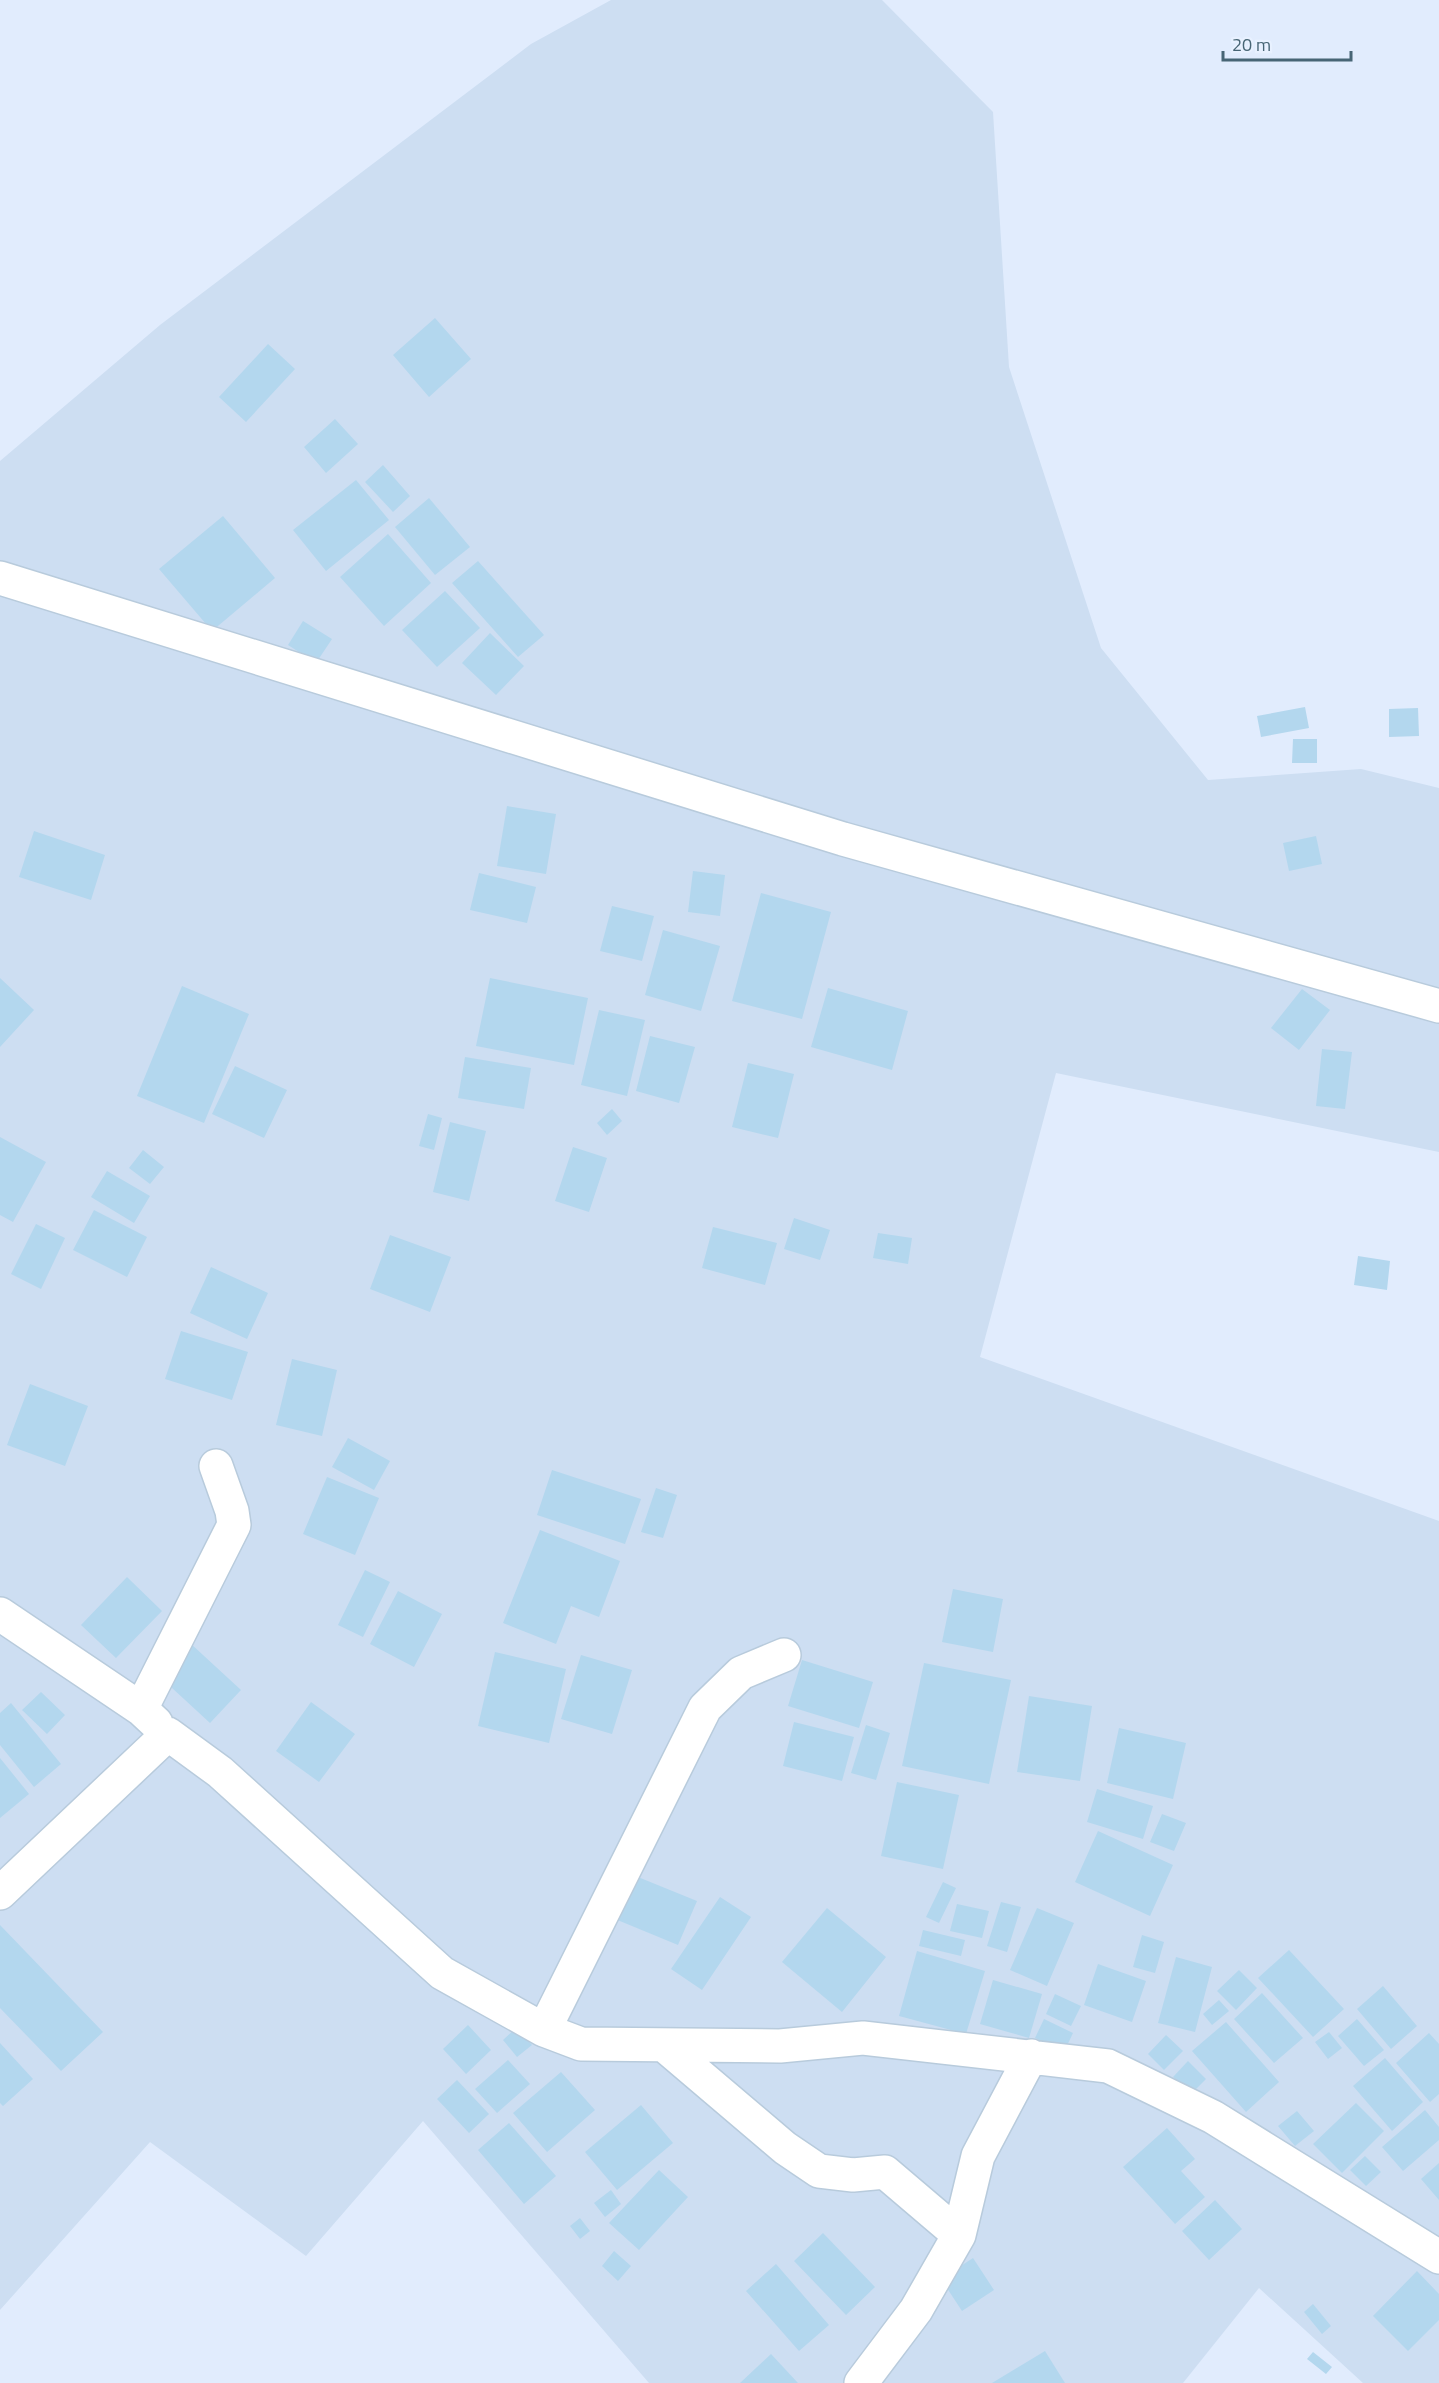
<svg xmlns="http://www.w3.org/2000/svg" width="1439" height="2383" viewBox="0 0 1439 2383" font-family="'Titillium Web',sans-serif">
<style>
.residential{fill:#cddef2}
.building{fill:#b3d7ee}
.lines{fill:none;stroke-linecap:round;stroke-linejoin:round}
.street-casing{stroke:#b8cbdc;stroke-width:36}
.street{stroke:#fff;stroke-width:33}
</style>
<rect width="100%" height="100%" fill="#e1ecfd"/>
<!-- residential -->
<path class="residential" d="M611 0H882L993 112 1009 367 1101 648 1208 780 1361 769 1439 788V1152L1056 1073 980 1357 1439 1521V2383H1363L1259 2288 1183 2383H649L423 2121 306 2256 150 2142 0 2310V461L160 325 531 44Z"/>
<!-- building -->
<path class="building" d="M435 318 471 359 429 397 393 355Z
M268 344 295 369 246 422 219 397Z
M335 419 358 444 326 473 304 447Z
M383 465 410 496 393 512 365 482Z
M356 480 389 520 326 571 293 530Z
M429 498 470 547 435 575 395 527Z
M223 516 275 578 212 631 159 569Z
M388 534 431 583 384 626 340 577Z
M478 561 544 635 518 657 452 583Z
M445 591 480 628 437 667 402 630Z
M303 621 332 639 316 663 288 645Z
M490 633 524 666 496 695 462 663Z
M1305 707 1309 728 1261 737 1257 716Z
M1418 708 1419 736 1389 737V709Z
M1293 739H1317V763H1292Z
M507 806 556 814 546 874 497 866Z
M34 831 105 855 91 900 19 877Z
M1316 836 1322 864 1289 871 1283 843Z
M693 871 725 875 720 916 688 912Z
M479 873 536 887 527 923 470 910Z
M761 893 831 912 802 1019 732 1001Z
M612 906 654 916 642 961 600 951Z
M663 930 720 946 701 1011 645 995Z
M0 978 34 1010 0 1047Z
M490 978 588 998 574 1065 476 1046Z
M182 986 249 1014 204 1123 137 1096Z
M828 988 908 1011 892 1070 811 1047Z
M1302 989 1330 1010 1299 1050 1271 1028Z
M599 1010 645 1020 627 1096 581 1085Z
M650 1036 695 1047 679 1103 636 1091Z
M1322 1049 1352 1052 1345 1109 1316 1106Z
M465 1057 531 1068 524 1109 458 1098Z
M748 1063 794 1074 778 1138 732 1127Z
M235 1066 287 1090 264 1138 212 1114Z
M612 1109 622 1121 607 1135 597 1123Z
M428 1114 442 1118 434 1150 419 1146Z
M450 1122 486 1131 469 1201 433 1192Z
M0 1137 46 1162 13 1222 0 1215Z
M573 1147 607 1158 589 1212 555 1201Z
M143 1150 164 1167 150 1184 129 1168Z
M107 1171 150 1196 134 1223 91 1197Z
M94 1210 147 1237 127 1277 73 1250Z
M794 1218 830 1230 820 1260 784 1249Z
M36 1224 65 1238 41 1289 11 1274Z
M713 1227 777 1243 765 1285 702 1268Z
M878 1233 912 1238 908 1264 873 1258Z
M390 1235 451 1257 430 1312 370 1289Z
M1358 1256 1390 1261 1387 1290 1354 1285Z
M211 1267 268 1293 247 1339 190 1313Z
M181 1331 248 1352 232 1400 165 1379Z
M292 1359 337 1370 322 1436 276 1425Z
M30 1384 88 1406 65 1466 7 1445Z
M348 1438 390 1461 374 1490 332 1467Z
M552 1470 641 1499 625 1544 537 1515Z
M327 1477 379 1498 355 1555 303 1534Z
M656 1488 677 1495 663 1538 641 1532Z
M540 1530 620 1561 599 1617 571 1606 556 1644 503 1623Z
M365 1570 390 1582 363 1637 338 1625Z
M127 1577 162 1611 116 1658 81 1625Z
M953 1589 1003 1599 993 1652 942 1642Z
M398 1591 442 1614 414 1667 370 1644Z
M190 1643 241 1690 210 1723 159 1676Z
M495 1652 566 1669 549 1743 478 1726Z
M581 1655 632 1670 612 1734 561 1719Z
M802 1660 873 1682 859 1728 788 1706Z
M924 1663 1011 1680 989 1784 902 1766Z
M41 1692 65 1715 47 1734 22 1710Z
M1029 1696 1092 1706 1080 1781 1017 1772Z
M311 1702 355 1734 319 1782 276 1751Z
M11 1703 61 1764 34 1787 0 1745V1713Z
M794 1722 854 1737 842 1781 783 1766Z
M866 1725 890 1733 876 1780 851 1773Z
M1119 1728 1186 1743 1173 1799 1107 1783Z
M0 1758 29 1794 0 1818Z
M897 1782 959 1795 943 1869 881 1856Z
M1097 1789 1153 1806 1143 1839 1087 1822Z
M1162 1814 1186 1823 1174 1851 1150 1842Z
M1098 1831 1173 1865 1150 1916 1075 1882Z
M633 1875 697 1901 678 1945 615 1919Z
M943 1882 956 1888 939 1923 926 1917Z
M720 1897 751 1917 702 1990 671 1969Z
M1001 1902 1021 1907 1007 1952 987 1946Z
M957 1904 989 1911 982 1938 950 1931Z
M827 1908 886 1957 842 2012 782 1962Z
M1037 1908 1074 1923 1047 1986 1010 1970Z
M0 1925 103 2032 61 2071 0 2008Z
M923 1930 965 1940 961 1956 919 1946Z
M1142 1935 1164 1942 1155 1973 1133 1967Z
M1289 1950 1344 2009 1313 2037 1258 1978Z
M917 1951 985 1971 966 2034 899 2016Z
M1176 1957 1212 1967 1195 2032 1158 2023Z
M1098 1964 1146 1981 1132 2022 1084 2005Z
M1239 1970 1257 1988 1236 2010 1217 1991Z
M993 1980 1042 1994 1029 2038 980 2024Z
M1383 1986 1417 2026 1391 2049 1357 2009Z
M1262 1993 1303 2038 1274 2063 1234 2019Z
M1055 1994 1081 2006 1071 2026 1046 2014Z
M1219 2000 1229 2011 1212 2025 1203 2014Z
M1044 2019 1073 2033 1064 2052 1035 2038Z
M1357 2019 1384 2050 1364 2066 1338 2036Z
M1226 2022 1279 2082 1246 2112 1192 2051Z
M468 2025 491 2050 466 2074 443 2049Z
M516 2028 532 2045 517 2057 503 2040Z
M1329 2032 1342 2048 1328 2059 1315 2042Z
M1429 2033 1439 2044V2094L1430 2102 1396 2063Z
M1166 2035 1183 2051 1164 2070 1148 2054Z
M0 2043 33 2079 3 2106 0 2103Z
M1385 2058 1423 2102 1392 2131 1353 2086Z
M508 2060 530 2084 497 2113 475 2089Z
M1188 2061 1206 2079 1191 2094 1173 2077Z
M561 2072 595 2110 547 2152 513 2113Z
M457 2080 489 2114 469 2133 437 2099Z
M1356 2103 1384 2131 1342 2173 1313 2144Z
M641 2105 673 2143 617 2190 585 2152Z
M1425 2110 1439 2127V2140L1403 2171 1382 2147Z
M1297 2111 1314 2131 1295 2146 1278 2126Z
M509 2123 556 2176 524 2204 478 2150Z
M1167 2128 1195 2159 1181 2171 1205 2197 1175 2224 1123 2167Z
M1365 2156 1381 2172 1366 2186 1350 2170Z
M1439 2163V2200L1421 2179Z
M659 2170 688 2197 639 2250 609 2223Z
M611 2190 621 2204 605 2217 594 2203Z
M1215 2200 1242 2229 1209 2260 1182 2231Z
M580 2218 590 2231 580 2239 570 2226Z
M823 2233 875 2287 846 2315 794 2261Z
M614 2251 631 2266 618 2281 602 2266Z
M973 2258 994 2290 962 2311 941 2279Z
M776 2264 829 2325 799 2351 746 2291Z
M1417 2271 1439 2294V2320L1408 2351 1373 2316Z
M1313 2304 1331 2326 1322 2334 1304 2312Z
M1045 2351 1065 2383H992Z
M1313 2352 1332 2367 1326 2374 1307 2359Z
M771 2354 798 2383H740Z"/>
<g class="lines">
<defs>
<path id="street" d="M0 578 843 839 1439 1006
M0 1614 141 1709 156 1723
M141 1709 234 1525 232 1511 216 1466
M0 1893 168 1734 220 1772 442 1973 544 2030 705 1708 741 1673 784 1655
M544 2030 581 2044 780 2046 863 2038 1108 2066 1213 2117 1439 2257
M665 2046 785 2148 819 2171 853 2175 885 2172 959 2235
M861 2383 916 2310 959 2235 978 2156 1031 2056"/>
</defs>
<!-- street casing -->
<use href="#street" class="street-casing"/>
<!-- street -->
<use href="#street" class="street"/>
</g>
<!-- scale -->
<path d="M1223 51v9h128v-9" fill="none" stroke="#476575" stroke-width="3"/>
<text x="1232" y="51" font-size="18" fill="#476575" stroke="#e8f1ff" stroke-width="4.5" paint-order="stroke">20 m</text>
</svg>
